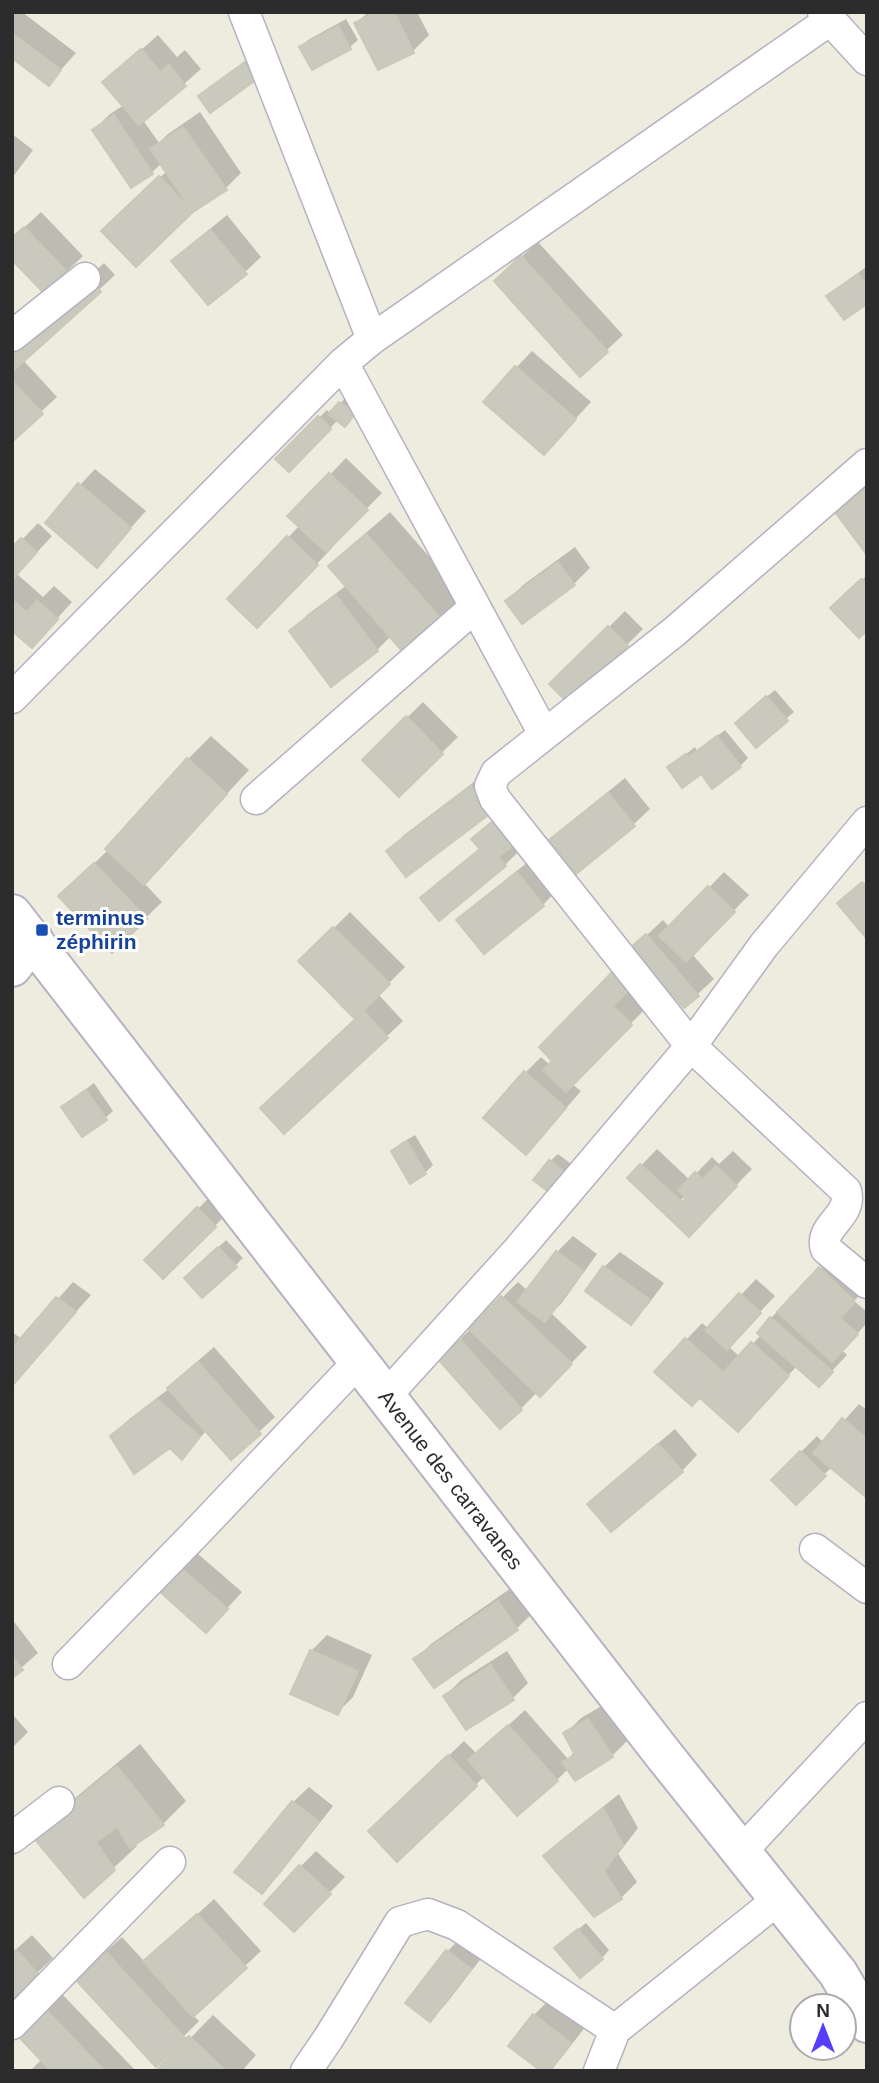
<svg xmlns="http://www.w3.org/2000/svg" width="879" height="2083" viewBox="0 0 879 2083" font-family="Helvetica,sans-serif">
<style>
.shadow{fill:#0003;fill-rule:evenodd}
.building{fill:#c9c9bd;stroke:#cac9b8;stroke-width:2}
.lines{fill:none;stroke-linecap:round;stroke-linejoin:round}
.street-casing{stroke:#b4b2c0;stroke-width:33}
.secondary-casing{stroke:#b4b2c0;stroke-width:42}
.street{stroke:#fff;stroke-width:30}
.secondary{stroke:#fff;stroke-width:38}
.transit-dot{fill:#1a4fb4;stroke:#fff;stroke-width:2.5}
.labels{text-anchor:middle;stroke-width:6;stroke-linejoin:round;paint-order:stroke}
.transit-label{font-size:21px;font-weight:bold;fill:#164399;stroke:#fff;text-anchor:start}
.street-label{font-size:21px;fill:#2c2c2c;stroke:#fff}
</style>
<rect width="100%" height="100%" fill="#eeecdf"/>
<!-- shadow -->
<path class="shadow" d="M12 12H22L76 53 49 83 12 56Z
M368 12H417L429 35 413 51 356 24Z
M346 19 358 40 350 47 312 68 301 47 308 40Z
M158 35 177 57 185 50 201 69 143 120 159 143 168 134 200 112 241 173 225 189 192 211 136 264 119 215 167 171 162 163 152 172 132 186 94 130 110 114 124 105 105 82Z
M253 56 264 70 200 96 208 88Z
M12 134 33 150 12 178Z
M41 212 83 256 45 292 12 239Z
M227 215 261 257 245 272 173 261 189 246Z
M538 242 623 335 581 374 512 265Z
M104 263 115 275 23 360 57 397 12 439V347Z
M866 267 867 302 829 296 836 289Z
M532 351 591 402 544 453 485 401Z
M348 395 361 406 345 425 338 420 289 470 277 459 327 410 331 414Z
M346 458 382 493 330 546 332 548 273 610 229 599 300 525 290 516Z
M95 469 146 511 97 565 80 485Z
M867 486V552L837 512 853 496Z
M390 512 463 595 440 618 391 636 377 650 291 631 307 615 347 585 331 567 353 544Z
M38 523 52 536 17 574 43 597 54 586 72 602 47 630 12 629V550Z
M575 547 590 568 574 584 507 601 523 585Z
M867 575V629L849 592Z
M625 611 643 629 569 702 552 684Z
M775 690 794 712 756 745 745 715Z
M423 702 458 737 399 794 364 760Z
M725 730 748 758 740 766 702 772 682 785 670 767 695 747 697 751Z
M211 736 249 770 144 883 162 902 112 951 76 881 108 850 107 849 188 759Z
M487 772 505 796 388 851 404 835Z
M625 778 650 809 634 824 576 871 552 840 567 825Z
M514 803 521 849 505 865 423 898 438 882 481 848 474 839 489 823Z
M533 858 558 889 543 905 459 920 475 904Z
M724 872 749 895 692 954 714 979 685 1006 650 966 627 990 646 1008 572 1084 581 1091 541 1137 526 1072 541 1057 550 1065 636 950 634 947 663 920 670 928Z
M350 912 405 967 378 994 403 1021 285 1132 357 1019 301 961Z
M94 1083 113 1111 105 1118 63 1107Z
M415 1135 433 1165 425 1173 393 1151 401 1143Z
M657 1149 690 1180 712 1157 719 1164 733 1151 752 1169 689 1234 629 1178ZM685 1196H690L679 1207 677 1204Z
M558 1154 574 1166 560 1185 550 1161Z
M214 1193 231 1210 163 1277 146 1260Z
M573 1236 597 1254 561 1304 551 1313 587 1347 540 1395 537 1392 521 1409 440 1359 518 1282 528 1291 557 1252Z
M226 1240 243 1258 235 1266 186 1278Z
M620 1252 664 1283 647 1306 631 1322 604 1267Z
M836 1253 867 1288 854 1301 867 1312V1323L842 1350 847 1355 819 1385 797 1366 738 1429 700 1396 656 1372 702 1323 709 1329 756 1279 775 1296 728 1346 740 1357 761 1335 759 1333 771 1318Z
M73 1282 91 1295 12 1384V1332L22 1339Z
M214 1347 275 1417 231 1458 207 1430 182 1458 170 1446 112 1436 128 1420 170 1388 185 1372Z
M859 1404 867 1410V1496L832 1467 796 1502 773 1480 817 1436 824 1443Z
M675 1429 697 1455 682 1471 589 1504 605 1488Z
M197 1553 242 1592 222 1614 182 1568Z
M514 1586 533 1613 517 1628 416 1659 431 1644Z
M12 1619 38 1653 12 1676Z
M327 1635 372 1655 353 1697 337 1713 311 1651Z
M507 1651 528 1683 513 1698 445 1696 461 1680Z
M605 1704 628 1740 612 1756 568 1769 557 1780 485 1776 397 1859 386 1815 464 1741 477 1754 525 1710 568 1759 575 1751 565 1734 581 1718Z
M12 1714 28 1732 12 1748Z
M140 1744 186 1801 163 1824 135 1843 137 1846 84 1896 57 1813Z
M309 1787 333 1806 278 1876 262 1892 293 1802Z
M619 1794 638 1828 618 1854 637 1882 621 1898 546 1856 561 1840Z
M316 1851 345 1877 294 1929 300 1867Z
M214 1899 261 1951 193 2015 199 2021 156 2064 93 1963 122 1937 145 1962Z
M586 1923 609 1950 602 1958 564 1941Z
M32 1935 53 1958 12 1996V1953Z
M463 1935 486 1952 446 2004 430 2020 407 2002 448 1951Z
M63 1995 135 2070 134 2071H30L42 2059 36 2020Z
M550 1999 586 2026 562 2057 549 2071 534 2015Z
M213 2015 256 2055 242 2071H158Z"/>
<!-- building -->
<path class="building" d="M377 12H394L414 53 378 70 354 23Z
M338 26 351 49 312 70 299 47Z
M12 33 61 70 49 86 12 58Z
M141 49 160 72 169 65 186 86 139 125 102 82Z
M245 62 257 79 210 113 198 96Z
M114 115 153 174 131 188 92 130Z
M183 127 227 190 193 212 150 149Z
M159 176 193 212 136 267 101 231Z
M24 227 68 273 45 294 12 260V238Z
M210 230 247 274 208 305 171 261Z
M521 256 608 352 580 377 494 281Z
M858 274 867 286V304L844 320 826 296Z
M88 278 101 292 13 371 12 346Z
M515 366 576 419 544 455 483 402Z
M12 381 43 414 12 442Z
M339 402 355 414 345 427 328 414Z
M318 416 331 429 289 472 275 459Z
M329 473 368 510 326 552 287 516Z
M78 483 131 528 97 568 45 523Z
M867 488V555L835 512Z
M366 534 441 619 403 652 328 566Z
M287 536 318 565 257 628 227 599Z
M21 538 37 552 12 580V547Z
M558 562 575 585 522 624 505 601Z
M861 579 867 586V631L859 638 830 608Z
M336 595 378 651 331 687 289 631Z
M12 600 27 612 37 601 58 619 32 648 12 631Z
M608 626 628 646 569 704 549 684Z
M766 696 788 721 756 748 735 723Z
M406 716 443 754 399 797 362 760Z
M717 736 741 767 712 789 689 757Z
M686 754 700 775 682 788 667 767Z
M187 758 227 794 144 885 105 849Z
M471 786 491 813 406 877 386 851Z
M608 793 635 826 576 874 549 840Z
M498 817 518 842 498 857 506 866 439 921 420 898 480 849 471 839Z
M94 863 147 919 112 953 58 896Z
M517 872 544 906 484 954 456 920Z
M862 882 867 887V939L837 903Z
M708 886 735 912 686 962 659 936Z
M333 927 390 984 355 1019 298 961Z
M646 934 699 996 684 1008 631 947Z
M618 966 635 984 613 1006 632 1025 566 1092 543 1070 552 1061 539 1047Z
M364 1011 388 1038 284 1134 260 1108Z
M524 1071 566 1108 526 1155 483 1118Z
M86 1090 107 1120 82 1137 61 1107Z
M407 1141 426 1174 410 1184 391 1151Z
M549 1160 568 1175 553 1195 533 1180Z
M640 1164 682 1202 686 1198 678 1190 695 1172 703 1179 716 1166 737 1186 689 1237 627 1178Z
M197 1207 216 1227 163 1279 144 1260Z
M218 1247 237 1267 202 1298 184 1278Z
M556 1251 583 1271 545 1322 517 1302Z
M603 1266 650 1300 631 1325 585 1291Z
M819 1267 855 1302 840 1318 858 1334 832 1362 777 1312Z
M739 1293 761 1313 727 1350 705 1330Z
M501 1296 572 1364 540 1397 469 1329Z
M56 1297 76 1312 12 1386V1348Z
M770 1317 833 1372 819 1387 757 1333Z
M685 1338 723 1372 692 1406 654 1372Z
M461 1340 522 1410 500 1429 438 1359Z
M751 1342 789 1376 738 1432 700 1398Z
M198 1362 261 1434 231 1460 167 1388Z
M157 1399 200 1437 182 1460 170 1448 134 1474 110 1436Z
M842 1418 867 1439V1498L813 1453Z
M658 1444 683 1472 611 1532 587 1504Z
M800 1451 826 1476 796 1505 771 1480Z
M180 1567 228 1609 206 1633 159 1591Z
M498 1601 518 1630 434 1688 413 1659Z
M310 1650 358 1671 338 1715 290 1694Z
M12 1655 23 1670 12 1678Z
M491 1665 514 1700 466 1730 443 1696Z
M588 1719 613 1757 575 1781 562 1762 575 1755 563 1733Z
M508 1725 558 1781 517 1816 468 1760Z
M448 1755 477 1786 397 1862 368 1831Z
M117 1766 164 1825 130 1848 117 1827 96 1842 115 1870 84 1898 32 1836Z
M292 1801 319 1822 262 1894 234 1872Z
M603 1808 623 1845 604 1871 622 1899 594 1917 543 1856Z
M299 1865 331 1894 294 1932 264 1904Z
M197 1914 247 1968 193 2017 143 1961Z
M578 1929 603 1959 580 1978 554 1948Z
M16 1950 39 1975 12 1999V1953Z
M446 1950 471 1969 430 2022 405 2003Z
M105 1951 185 2038 156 2067 75 1979Z
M46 2010 105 2071H51L18 2036Z
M533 2014 571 2043 550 2071H541L508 2046Z
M189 2036 226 2071H156Z"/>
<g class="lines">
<defs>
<path id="street" d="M823 12 867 60
M12 336 85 278
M372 339 830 20
M343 363 544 734
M867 464 674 632 496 773 490 786 495 799 691 1046 846 1191C853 1217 818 1226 826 1249L867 1283
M12 698 343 363 372 339 244 12
M256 799 475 607
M385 1397 518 1250 691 1046 764 945 867 822
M815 1549 867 1588
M68 1664 195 1534 359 1361
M12 1838 59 1802
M742 1851 867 1717
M12 2024 170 1862
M306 2071 328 2039 400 1922 428 1914 457 1925 615 2030
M599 2071 615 2030 780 1898"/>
<g id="secondary">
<path id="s1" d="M12 914 663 1754 838 1973 867 2023"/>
<path d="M12 967 33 939"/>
</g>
</defs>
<!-- street casing -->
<use href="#street" class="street-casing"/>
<!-- secondary casing -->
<use href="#secondary" class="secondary-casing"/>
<!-- street -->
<use href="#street" class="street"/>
<!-- secondary -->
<use href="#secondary" class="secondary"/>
</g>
<!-- markers -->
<rect class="transit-dot" x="35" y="923" width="14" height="14" rx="3.5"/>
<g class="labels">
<!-- transit labels -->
<g class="transit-label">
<text x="56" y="925">terminus<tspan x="56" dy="24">zéphirin</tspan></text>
</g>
<!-- street labels -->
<g class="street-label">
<text dy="7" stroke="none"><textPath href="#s1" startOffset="716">Avenue des carravanes</textPath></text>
</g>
</g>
<!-- border -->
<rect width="879" height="2083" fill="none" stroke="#2c2c2c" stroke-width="28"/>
<!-- north arrow -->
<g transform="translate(823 2027)"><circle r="33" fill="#ffffff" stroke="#ababab" stroke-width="2"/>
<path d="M0-5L12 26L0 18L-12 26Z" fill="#553efc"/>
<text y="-10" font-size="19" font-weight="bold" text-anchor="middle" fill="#2c2c2c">N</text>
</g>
</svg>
